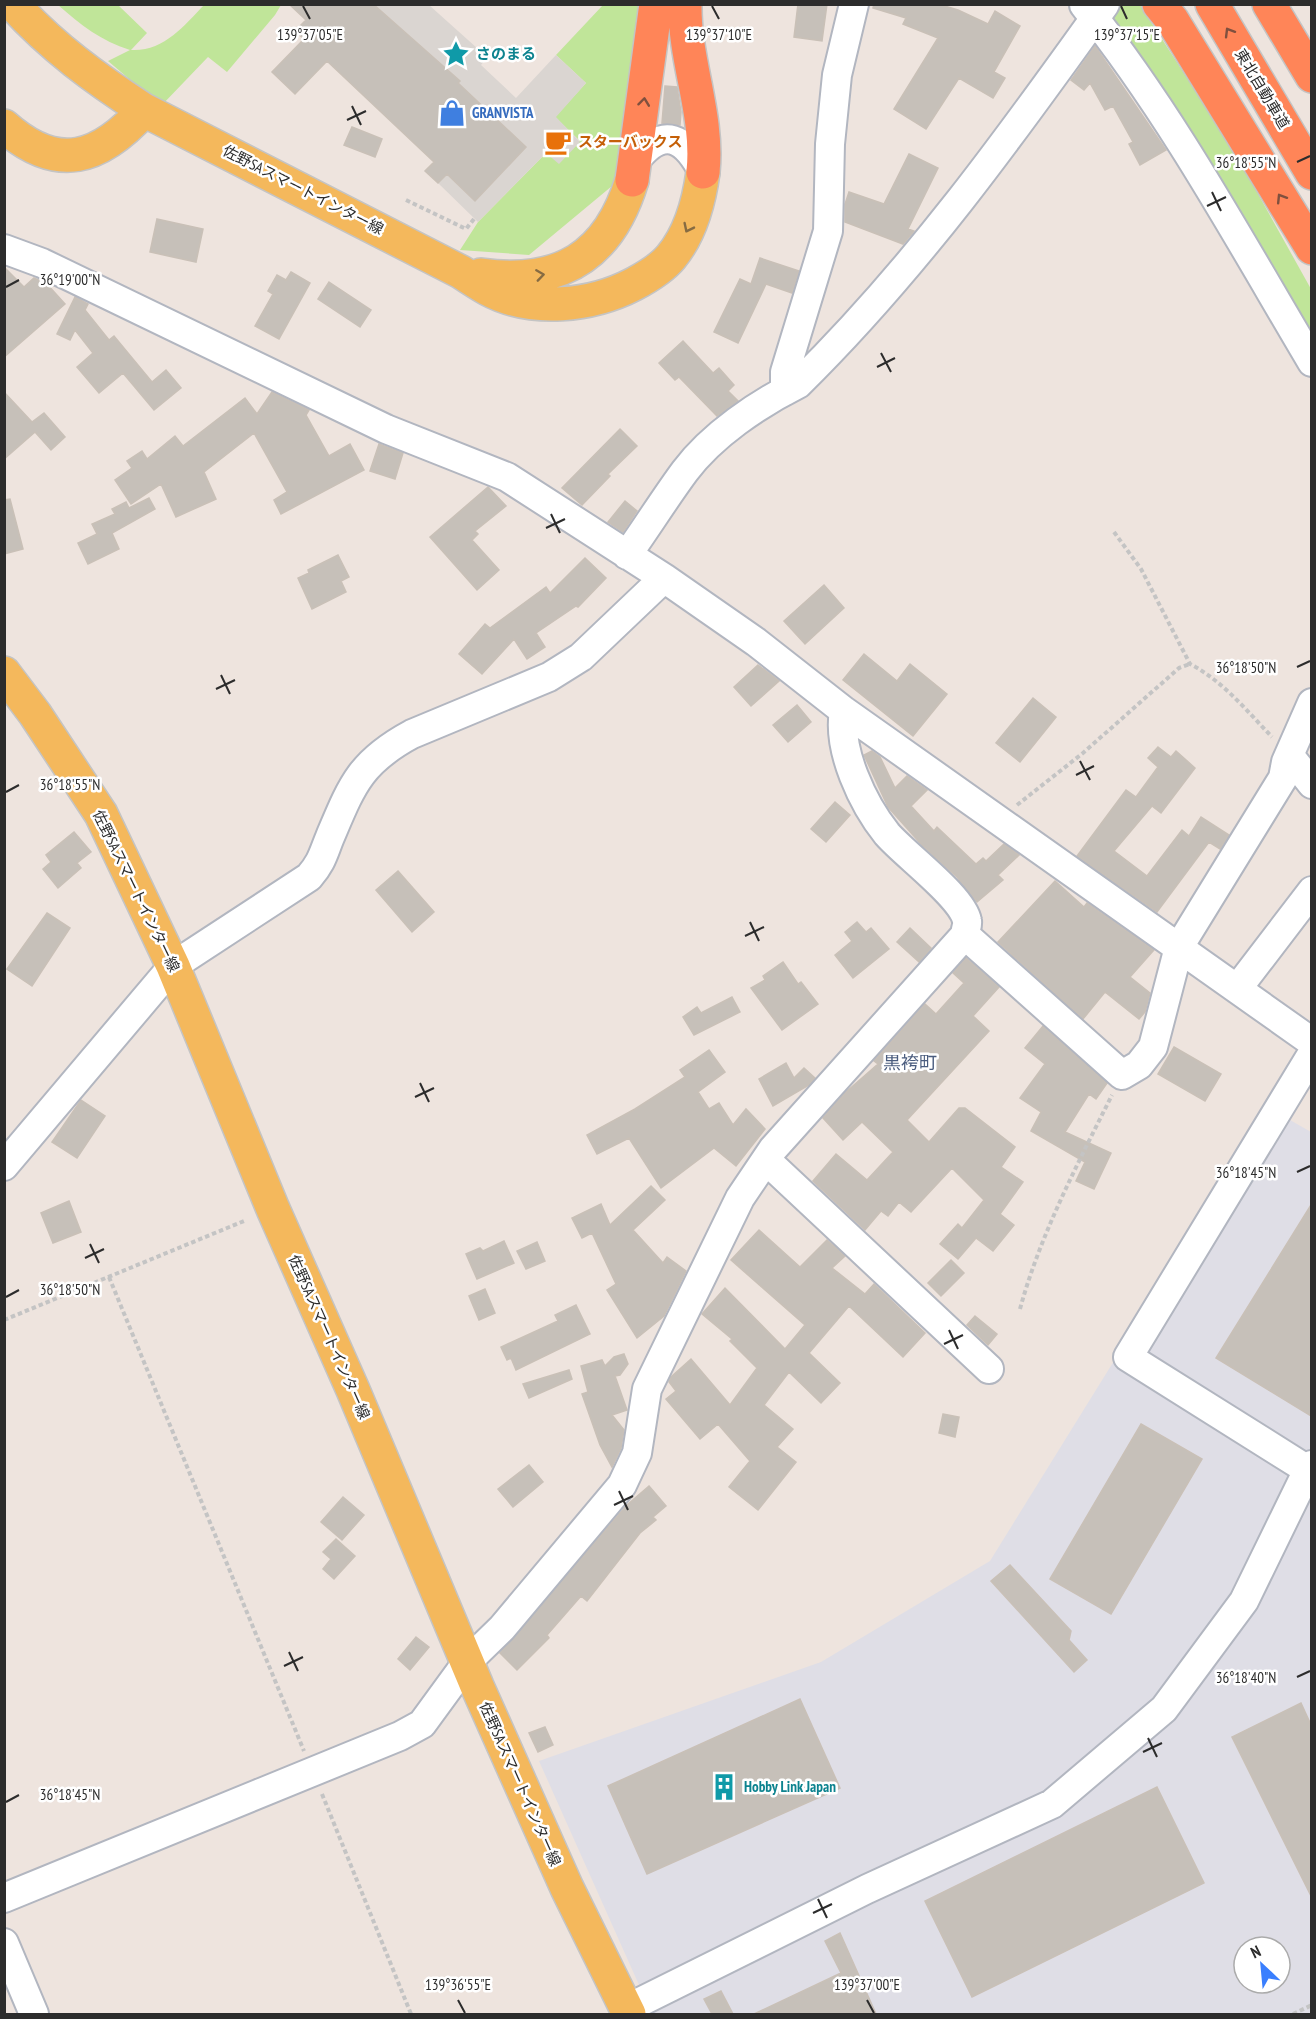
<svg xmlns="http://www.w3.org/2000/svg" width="1316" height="2019" viewBox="0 0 1316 2019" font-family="'PT Sans Narrow','Noto Sans JP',sans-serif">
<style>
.industrial{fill:#dfdee6;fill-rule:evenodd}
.green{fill:#c0e599}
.plaza{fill:#dad5d1}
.building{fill:#c6c0b9;stroke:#c9c0b7;stroke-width:1.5}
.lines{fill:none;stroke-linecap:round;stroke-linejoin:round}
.minor-casing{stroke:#b2b6c0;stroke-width:32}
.major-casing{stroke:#c4c4c4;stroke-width:36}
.highway-casing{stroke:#c4c4c4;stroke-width:36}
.path{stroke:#c4c4c4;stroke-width:4;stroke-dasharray:4.5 3;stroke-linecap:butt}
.minor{stroke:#fff;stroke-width:28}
.major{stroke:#f4b85c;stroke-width:33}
.highway{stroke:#ff8558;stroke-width:33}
.oneway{stroke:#80503e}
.oneway2{stroke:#866b42}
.ticks{fill:none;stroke:#2c2c2c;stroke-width:2}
.labels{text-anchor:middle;stroke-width:5;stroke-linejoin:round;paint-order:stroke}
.culture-label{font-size:15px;font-weight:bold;fill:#0d838f;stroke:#fff;text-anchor:start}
.street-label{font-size:15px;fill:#2c2c2c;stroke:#fff}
.shop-label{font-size:15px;font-weight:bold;fill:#366cbe;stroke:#fff;text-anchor:start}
.food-label{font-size:15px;font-weight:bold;fill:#c56008;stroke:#fff;text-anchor:start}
.quarter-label{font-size:18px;fill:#4a5c7e;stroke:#fff}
.ticks-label{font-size:15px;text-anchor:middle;fill:#2c2c2c;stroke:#fff;stroke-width:5;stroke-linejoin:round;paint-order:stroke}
</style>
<rect width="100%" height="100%" fill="#eee4de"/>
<!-- industrial -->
<path class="industrial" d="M1290 1120 1311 1132V2014H652L539 1761 821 1662 990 1561 1117 1356ZM1244 1947H1280V1983H1244Z"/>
<!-- green -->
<path class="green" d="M58 5H118L147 33 131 50C163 52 184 26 204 5H281L275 15 227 72 208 57 161 106 108 61 130 50C101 41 81 25 58 5Z
M603 5H642L624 150 612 186 529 255 460 250 478 222 546 153 580 141 555 117 586 83 556 55Z
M1112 5H1140L1234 151 1311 289V350L1103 19Z"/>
<!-- plaza -->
<path class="plaza" d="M373 5H429L487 57 481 65 516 98 556 55 586 83 556 117 580 142 559 164 546 153 478 222 438 183 447 174 475 201 526 147 458 83 460 81Z"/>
<!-- building -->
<path class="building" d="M289 4H373L460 81 458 83 526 147 475 201 447 174 438 183 425 171 434 162 327 61 295 94 272 72 304 39 295 31 306 20Z
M798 4H827L822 41 794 37Z
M874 4H938L958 10 988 24 995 11 1020 26 994 72 1005 78 993 98 959 78 926 129 894 109 938 38 903 24 906 18 873 8Z
M1095 46 1166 150 1140 165 1129 144 1133 142 1113 106 1105 110 1090 83 1084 90 1071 80Z
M665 86 677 87 681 112 680 125 662 123Z
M352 127 382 139 375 157 344 145Z
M909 154 938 168 908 229 914 231 903 244 845 222V204L849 192 884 204Z
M157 219 203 229 196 262 150 252Z
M760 258 799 271 792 293 766 284 738 343 714 332 740 279 751 284Z
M4 267 24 287 34 278 47 284 65 304 4 357Z
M291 272 310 283 279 339 255 326 273 294 268 291 277 275 286 280Z
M329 282 371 310 360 327 318 299Z
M75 297 88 304 85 310 109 340 114 336 152 382 166 370 181 388 154 410 123 373 99 393 77 367 93 353 75 330 70 340 57 334Z
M683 341 713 373 719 368 734 385 728 391 738 401 717 416 679 377 675 380 659 363Z
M4 392 32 422 44 413 65 437 51 450 35 432 4 459Z
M272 392 309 410 306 415 329 456 350 444 364 470 281 514 274 500 287 492 254 433 204 472 216 499 176 517 161 484 131 504 115 480 132 468 127 461 142 451 147 459 175 436 183 446 245 398 257 414Z
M620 429 637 446 608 474 610 476 582 505 562 488Z
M379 444 403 453 395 479 370 471Z
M488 487 506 506 475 531 478 534 472 540 499 570 477 590 430 537Z
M149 498 155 509 112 533 119 549 88 564 78 543 97 534 92 524 115 514 112 509 126 502 129 508Z
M10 499 23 549 4 554V500Z
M625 501 637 511 623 532 608 522Z
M338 555 349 577 341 581 346 592 312 609 298 578 309 573 308 570Z
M585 558 606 578 578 607 576 606 536 633 545 647 527 659 514 639 482 674 459 654 485 624 490 628 546 587 550 593Z
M824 585 844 608 805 644 784 621Z
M864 654 897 681 910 664 947 694 913 736 843 680Z
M758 665 779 681 751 706 734 687Z
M1033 698 1056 717 1020 762 996 743Z
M797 705 811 722 788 742 773 725Z
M1158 747 1171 757 1176 751 1195 768 1161 813 1152 806 1114 851 1147 876 1182 830 1189 836 1201 817 1229 835 1220 849 1209 842 1157 912 1077 856 1126 790 1136 797 1158 767 1148 758Z
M872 751 880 757 895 788 907 776 927 790 911 806 934 831 937 827 976 864 983 858 986 861 1004 844 1019 855 998 875 1003 880 977 902 957 877 921 844 888 807 864 755Z
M835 802 850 815 826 842 811 829Z
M74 832 91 852 77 863 81 868 58 888 43 869 51 862 46 855Z
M398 871 434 912 412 932 376 890Z
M1055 881 1084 907 1087 903 1154 950 1130 977 1150 993 1145 1012 1139 1019 1105 992 1083 1019 998 942Z
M47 913 70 928 32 986 7 969Z
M857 922 866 932 871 928 889 949 853 978 835 955 852 941 845 932Z
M910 928 931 948 919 962 897 942Z
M966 958 999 987 973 1016 989 1031 907 1120 929 1142 959 1108H965L1015 1147 1001 1167 1023 1182 1000 1214 1014 1225 993 1251 976 1238 958 1259 940 1244 958 1224 962 1228 984 1200 952 1168 911 1212 899 1202 888 1216 881 1211 865 1230 813 1181 836 1154 867 1180 893 1152 862 1122 843 1140 823 1118 846 1092 878 1064 874 1061 925 1004 936 1014 964 983 953 973Z
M783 962 798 984 801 982 818 1004 782 1030 751 988 765 980 763 976Z
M732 997 740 1012 694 1035 683 1017 697 1007 701 1013Z
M1043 1026 1107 1083 1096 1099 1089 1094 1065 1132 1111 1153 1094 1189 1076 1181 1085 1162 1031 1131 1041 1112 1020 1098 1045 1064 1025 1048Z
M1174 1047 1221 1074 1205 1101 1158 1074Z
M709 1050 725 1072 698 1092 709 1109 719 1103 733 1125 746 1109 765 1129 736 1166 714 1148 661 1188 629 1138 597 1154 587 1135 635 1109 685 1077 680 1070Z
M786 1063 794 1078 804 1068 815 1078 809 1085 773 1106 759 1079Z
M81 1100 105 1116 77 1158 52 1142Z
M651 1186 665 1200 633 1230 663 1263 667 1257 686 1271 664 1316 637 1338 607 1290 616 1284 592 1233 582 1238 572 1218 601 1204 610 1225Z
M69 1201 81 1232 53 1243 41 1213Z
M1311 1205V1416L1216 1358Z
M759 1230 800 1267 827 1240 845 1256 832 1268 865 1294 874 1284 925 1333 903 1357 849 1306 809 1353 840 1383 821 1403 789 1372 764 1405 793 1429 777 1447 796 1462 758 1510 729 1487 750 1461 718 1424 700 1439 666 1399 676 1391 669 1382 671 1377 691 1359 730 1405 757 1368 730 1341 732 1339 702 1314 725 1288 785 1349 805 1325 731 1260Z
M504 1241 514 1263 477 1279 466 1254 480 1248 483 1251Z
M537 1242 545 1261 526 1269 517 1251Z
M951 1260 964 1273 941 1296 928 1283Z
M485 1289 495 1313 479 1320 469 1296Z
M576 1305 590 1334 516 1370 511 1358 507 1360 501 1347 558 1321 555 1315Z
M975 1316 997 1334 988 1345 967 1325Z
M624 1354 628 1364 620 1375 615 1376 627 1410 612 1415 624 1430 621 1448 612 1467 600 1445 582 1394 588 1392 581 1366 602 1360 605 1366 614 1357Z
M569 1370 572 1379 529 1398 523 1384Z
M943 1414 959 1417 955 1437 939 1433Z
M1141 1424 1202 1459 1111 1614 1050 1579Z
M529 1465 543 1482 513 1507 498 1489Z
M649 1486 666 1506 653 1517 656 1520 640 1533 587 1601 581 1596 547 1635 549 1638 517 1670 500 1653 627 1505Z
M343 1497 364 1515 342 1540 321 1522Z
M336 1539 355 1556 334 1579 323 1569 331 1559 323 1552Z
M1010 1565 1071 1631 1069 1640 1087 1660 1074 1672 991 1581Z
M416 1637 429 1647 410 1670 398 1659Z
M800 1699 840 1788 647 1874 608 1786Z
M1301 1703 1311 1725V1896L1232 1737Z
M545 1727 553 1745 538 1752 529 1733Z
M1157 1787 1204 1883 972 1997 925 1901Z
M840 1933 876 2014H754L841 1973 825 1941Z
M721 1991 733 2014H712L704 1999Z"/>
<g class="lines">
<defs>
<path id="minor" d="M1084 5C1172 115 1240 241 1312 362
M636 160C664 125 685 138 703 172
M4 249 42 263 386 429 507 477 664 578 756 642 844 711 1312 1042
M785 391V372L828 231 830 144 837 75 854 4
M627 555C647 527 665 498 685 471 712 435 758 404 798 384 915 269 1010 137 1105 4
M1289 755 1312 784
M965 935 1122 1075 1139 1065 1153 1047 1179 947 1283 778 1286 762 1312 703
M1237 989 1312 891
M1312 1054 1128 1357 1308 1470 1312 1465
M766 1160 989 1369
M4 1166 173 966 309 877C322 862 323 854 330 837 352 785 360 762 412 734L549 677 581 657 664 578
M4 1898 400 1736 422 1724 468 1661 502 1628 622 1485 637 1453 647 1389 740 1198 773 1149 965 935C965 931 968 925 967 921 963 897 905 855 887 834 863 804 837 750 844 711
M4 1943 34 2014
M626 2009 867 1889 1052 1804 1164 1709 1244 1601 1308 1470"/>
<path id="major" d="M13 4C52 47 96 79 144 110L461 272C470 278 479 284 488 289 532 313 592 306 634 284 647 277 662 268 671 257 691 233 699 202 703 172
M4 126C58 174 100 159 144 110
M481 275C559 286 609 257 632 180
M4 673 35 714 101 814 173 966 273 1209 353 1390 477 1686 567 1888 629 2014"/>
<path id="highway" d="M685 4C684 61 709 115 703 172
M1159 4 1172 20 1312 248
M1212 4 1312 173
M1269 4 1312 76
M632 180 656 4"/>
</defs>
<!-- minor casing -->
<use href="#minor" class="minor-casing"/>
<!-- major casing -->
<use href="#major" class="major-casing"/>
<!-- highway casing -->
<use href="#highway" class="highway-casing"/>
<!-- path -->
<path class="path" d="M406 200 466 229 474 219
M1114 532 1141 569 1190 664C1223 681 1247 711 1272 737
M1017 805 1083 753 1179 668 1190 664
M109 1277 304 1751
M1020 1309C1040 1235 1078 1163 1112 1095
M4 1320 244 1221
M322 1794 411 2014
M1293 2014 1312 2005"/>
<!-- minor -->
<use href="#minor" class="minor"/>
<!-- major -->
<use href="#major" class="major"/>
<!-- highway -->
<use href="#highway" class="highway"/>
</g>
<!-- one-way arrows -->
<defs><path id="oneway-chevron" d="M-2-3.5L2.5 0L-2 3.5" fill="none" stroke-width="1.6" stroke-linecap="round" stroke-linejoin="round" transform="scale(1.5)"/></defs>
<g class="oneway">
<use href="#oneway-chevron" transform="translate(1229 32) rotate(-121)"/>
<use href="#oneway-chevron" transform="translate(644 102) rotate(-83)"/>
<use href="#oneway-chevron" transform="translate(1281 198) rotate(-122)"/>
</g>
<g class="oneway2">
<use href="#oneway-chevron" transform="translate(688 228) rotate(116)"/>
<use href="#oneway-chevron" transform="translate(540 275) rotate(-8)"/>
</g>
<!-- ticks -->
<path class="ticks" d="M303 6 310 19M712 6 719 19M1121 6 1127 19M352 106 361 125M347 120 366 111M1297 162 1310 156M1212 192 1221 211M1207 206 1226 197M6 287 19 280M881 353 891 372M877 367 895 358M551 514 560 533M546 528 565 519M1297 667 1310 661M221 675 230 694M216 689 235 680M1080 761 1090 780M1076 775 1094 766M6 792 19 785M750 922 759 941M745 936 764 927M420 1083 429 1102M415 1097 434 1088M1297 1172 1310 1166M90 1244 99 1263M85 1258 104 1249M6 1297 19 1290M949 1330 958 1349M944 1344 963 1335M619 1491 628 1510M614 1505 633 1496M289 1652 298 1671M284 1666 303 1657M1297 1677 1310 1671M1148 1738 1157 1757M1143 1752 1162 1743M6 1802 19 1795M818 1899 827 1918M813 1913 832 1904M458 2000 465 2013M867 2000 874 2013"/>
<!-- icons -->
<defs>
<symbol id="sight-bare" viewBox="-9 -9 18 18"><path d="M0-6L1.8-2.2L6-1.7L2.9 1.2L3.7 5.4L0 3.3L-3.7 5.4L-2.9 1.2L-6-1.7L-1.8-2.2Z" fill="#0f9aa8" stroke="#fff" stroke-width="2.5" paint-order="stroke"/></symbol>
<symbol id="shop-bare" viewBox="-9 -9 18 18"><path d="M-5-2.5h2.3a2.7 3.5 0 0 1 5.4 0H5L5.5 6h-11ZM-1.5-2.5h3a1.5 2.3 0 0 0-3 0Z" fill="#3f7fe0" stroke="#fff" stroke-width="2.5" paint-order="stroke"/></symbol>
<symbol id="cafe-bare" viewBox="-9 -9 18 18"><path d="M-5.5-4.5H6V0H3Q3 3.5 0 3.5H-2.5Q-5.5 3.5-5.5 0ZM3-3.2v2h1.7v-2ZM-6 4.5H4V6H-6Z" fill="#e8710a" stroke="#fff" stroke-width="2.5" paint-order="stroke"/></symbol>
<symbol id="building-bare" viewBox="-9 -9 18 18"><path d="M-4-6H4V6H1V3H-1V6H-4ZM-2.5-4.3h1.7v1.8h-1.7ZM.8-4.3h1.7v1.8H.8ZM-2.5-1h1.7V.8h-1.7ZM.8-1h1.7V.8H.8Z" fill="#0f9aa8" stroke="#fff" stroke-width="2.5" paint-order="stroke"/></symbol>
</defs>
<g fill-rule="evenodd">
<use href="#sight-bare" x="437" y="35" width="38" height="38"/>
<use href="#shop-bare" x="433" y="94" width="38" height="38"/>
<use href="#cafe-bare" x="539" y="123" width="38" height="38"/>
<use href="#building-bare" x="705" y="1768" width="38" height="38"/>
</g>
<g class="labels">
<!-- culture labels -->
<g class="culture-label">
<text x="476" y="59">さのまる</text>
<text x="744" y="1792">Hobby Link Japan</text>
</g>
<!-- street labels -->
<g class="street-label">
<text transform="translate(1262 89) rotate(59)" y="5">東北自動車道</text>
<text transform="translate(303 190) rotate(27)" y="5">佐野SAスマートインター線</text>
<text transform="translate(136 891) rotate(64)" y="5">佐野SAスマートインター線</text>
<text transform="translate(329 1337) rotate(66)" y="5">佐野SAスマートインター線</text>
<text transform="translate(520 1784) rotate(66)" y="5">佐野SAスマートインター線</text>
</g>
<!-- shop labels -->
<g class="shop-label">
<text x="472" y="118">GRANVISTA</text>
</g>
<!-- food labels -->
<g class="food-label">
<text x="578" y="147">スターバックス</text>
</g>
<!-- quarter labels -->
<g class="quarter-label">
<text x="910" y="1069">黒袴町</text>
</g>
</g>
<g class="ticks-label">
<text x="310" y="40">139°37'05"E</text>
<text x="719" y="40">139°37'10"E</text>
<text x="1127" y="40">139°37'15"E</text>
<text x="1246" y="168">36°18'55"N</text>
<text x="70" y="285">36°19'00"N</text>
<text x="1246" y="673">36°18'50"N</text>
<text x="70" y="790">36°18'55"N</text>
<text x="1246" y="1178">36°18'45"N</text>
<text x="70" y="1295">36°18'50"N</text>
<text x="1246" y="1683">36°18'40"N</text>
<text x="70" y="1800">36°18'45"N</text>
<text x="458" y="1990">139°36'55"E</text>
<text x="867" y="1990">139°37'00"E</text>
</g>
<!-- border -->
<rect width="1316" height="2019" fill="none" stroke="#2c2c2c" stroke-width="12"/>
<!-- north arrow -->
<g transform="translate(1262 1965) rotate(334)"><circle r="28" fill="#ffffff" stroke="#ababab" stroke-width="1.5"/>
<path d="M0-4.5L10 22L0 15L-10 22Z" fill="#3a7ffe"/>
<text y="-9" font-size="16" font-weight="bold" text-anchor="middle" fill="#2c2c2c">N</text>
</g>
</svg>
